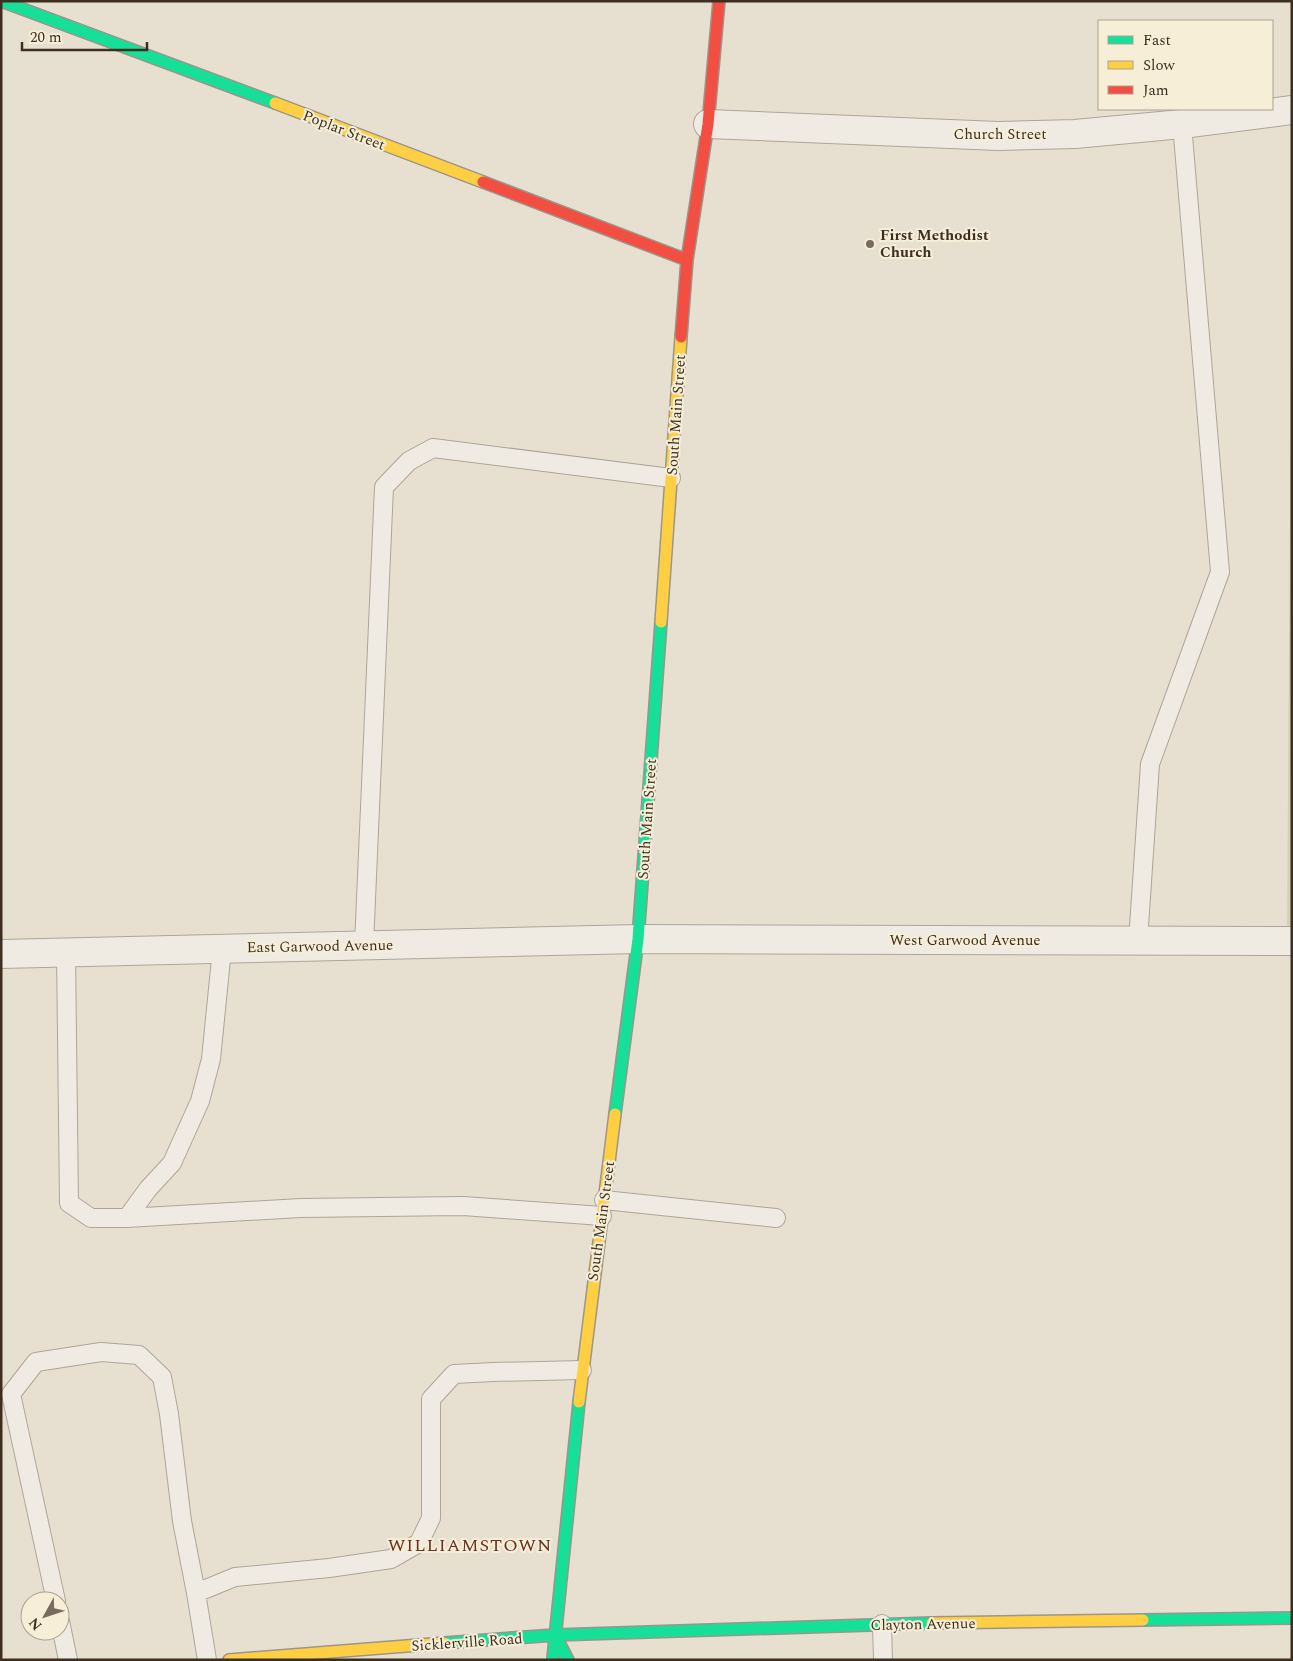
<svg xmlns="http://www.w3.org/2000/svg" width="1293" height="1661" viewBox="0 0 1293 1661" font-family="Spectral,serif">
<style>
.cemetery{fill:#d1d1b3}
.lines{fill:none;stroke-linecap:round;stroke-linejoin:round}
.lane-casing{stroke:#ada599;stroke-width:20}
.street-casing{stroke:#ada599;stroke-width:30}
.fast-casing{stroke:#9c958a;stroke-width:14}
.slow-casing{stroke:#9c958a;stroke-width:14}
.jam-casing{stroke:#9c958a;stroke-width:14}
.lane{stroke:#efebe3;stroke-width:18}
.street{stroke:#efebe3;stroke-width:28}
.fast{stroke:#16e098;stroke-width:11}
.slow{stroke:#ffcf43;stroke-width:11}
.jam{stroke:#f24e42;stroke-width:11}
.poi-dot{fill:#786c5e;stroke:#f7eed8;stroke-width:2}
.labels{text-anchor:middle;stroke-width:4;stroke-linejoin:round;paint-order:stroke}
.street-label{font-size:15px;fill:#3d2e20;stroke:#f7eed8}
.poi-label{font-size:15px;font-weight:bold;fill:#3d2e20;stroke:#f7eed8;text-anchor:start}
.quarter-label{font-size:18px;letter-spacing:1px;fill:#6b2e1e;stroke:#f7eed8}
</style>
<rect width="100%" height="100%" fill="#e7e0d1"/>
<!-- cemetery -->
<path class="cemetery" d="M1292 217V932H1287Z"/>
<g class="lines">
<defs>
<path id="lane" d="M1138 941 1150 764 1220 572 1182 124
M364 945 384 487 409 461 433 448 671 478
M66 952 69 1203 91 1218H127L148 1189 172 1163 200 1101 211 1059 222 949
M604 1200 776 1218
M127 1218 300 1208 463 1206 602 1216
M196 1593 235 1577 329 1568 391 1559 419 1543 431 1518V1399L454 1374 493 1372 582 1370
M56 1601 11 1394 36 1362 101 1352 139 1355 162 1377 169 1414 182 1521 196 1593 207 1660
M60 1621 68 1660
M882 1624 883 1660"/>
<path id="street" d="M708 124 998 136 1075 134 1182 124 1292 110
M1 954 638 939 1292 941"/>
<path id="fast" d="M1 1 275 103
M615 1114 638 939 661 622
M1143 1620 1292 1618
M555 1635 932 1623
M444 1643 555 1635 568 1660
M553 1658 579 1402"/>
<path id="slow" d="M275 103 483 182
M661 622 681 337
M579 1402 615 1114
M932 1623 1143 1620
M229 1660 444 1643"/>
<path id="jam" d="M483 182 687 260
M681 337 687 260 708 124 719 1"/>
</defs>
<!-- lane casing -->
<use href="#lane" class="lane-casing"/>
<!-- street casing -->
<use href="#street" class="street-casing"/>
<!-- fast casing -->
<use href="#fast" class="fast-casing"/>
<!-- slow casing -->
<use href="#slow" class="slow-casing"/>
<!-- jam casing -->
<use href="#jam" class="jam-casing"/>
<!-- lane -->
<use href="#lane" class="lane"/>
<!-- street -->
<use href="#street" class="street"/>
<!-- fast -->
<use href="#fast" class="fast"/>
<!-- slow -->
<use href="#slow" class="slow"/>
<!-- jam -->
<use href="#jam" class="jam"/>
</g>
<!-- markers -->
<circle class="poi-dot" cx="870" cy="244" r="5"/>
<g class="labels">
<!-- street labels -->
<g class="street-label">
<text transform="translate(344 130) rotate(21)" y="5">Poplar Street</text>
<text x="1000" y="139">Church Street</text>
<text transform="translate(676 415) rotate(-86)" y="5">South Main Street</text>
<text transform="translate(647 819) rotate(-86)" y="5">South Main Street</text>
<text x="965" y="945">West Garwood Avenue</text>
<text transform="translate(320 946) rotate(-1)" y="5">East Garwood Avenue</text>
<text transform="translate(601 1221) rotate(-82)" y="5">South Main Street</text>
<text transform="translate(923 1624) rotate(-1)" y="5">Clayton Avenue</text>
<text transform="translate(467 1642) rotate(-4)" y="5">Sicklerville Road</text>
</g>
<!-- poi labels -->
<g class="poi-label">
<text x="880" y="240">First Methodist<tspan x="880" dy="17">Church</tspan></text>
</g>
<!-- quarter labels -->
<g class="quarter-label">
<text x="470" y="1551">WILLIAMSTOWN</text>
</g>
</g>
<!-- border -->
<rect width="1293" height="1661" fill="none" stroke="#3d2e20" stroke-width="5"/>
<!-- legend -->
<rect x="1098" y="20" width="175" height="90" fill="#f7eed8" stroke="#ada18e"/>
<rect x="1108" y="36" width="25" height="8" fill="#16e098" stroke="#ada18e"/>
<text x="1143" y="45" font-size="15" fill="#3d2e20">Fast</text>
<rect x="1108" y="61" width="25" height="8" fill="#ffcf43" stroke="#ada18e"/>
<text x="1143" y="70" font-size="15" fill="#3d2e20">Slow</text>
<rect x="1108" y="86" width="25" height="8" fill="#f24e42" stroke="#ada18e"/>
<text x="1143" y="95" font-size="15" fill="#3d2e20">Jam</text>
<!-- north arrow -->
<g transform="translate(45 1616) rotate(230)"><circle r="24" fill="#f7eed8" stroke="#ada18e"/>
<path d="M0-4L9 19L0 12L-9 19Z" fill="#786c5e"/>
<text y="-8" font-size="14" font-weight="bold" text-anchor="middle" fill="#3d2e20">N</text>
</g>
<!-- scale -->
<path d="M22 42v8h125v-8" fill="none" stroke="#3d2e20" stroke-width="2.5"/>
<text x="30" y="42" font-size="15" fill="#3d2e20" stroke="#f7eed8" stroke-width="4" paint-order="stroke">20 m</text>
</svg>
